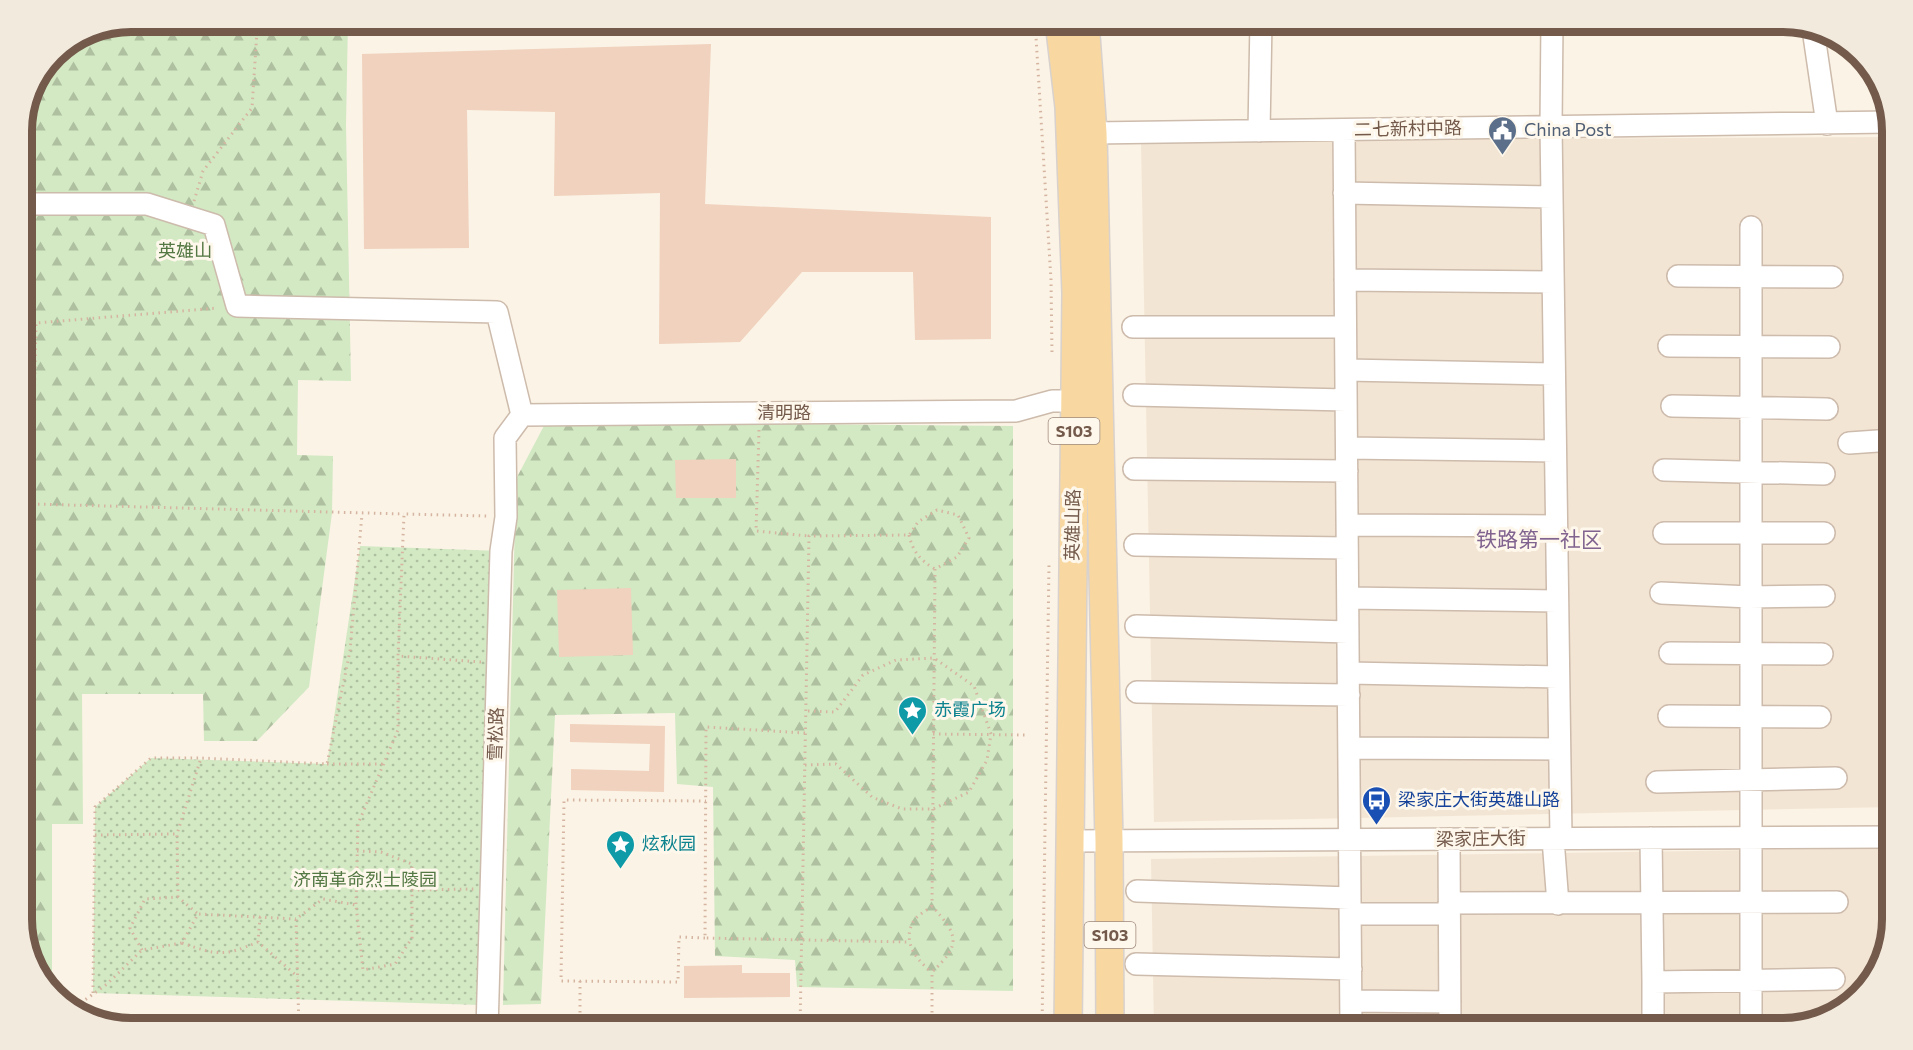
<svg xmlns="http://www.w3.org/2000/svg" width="1913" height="1050" viewBox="0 0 1913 1050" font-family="Commissioner,'Noto Sans SC',sans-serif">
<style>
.residential{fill:#f3e5d4}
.forest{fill:url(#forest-firs)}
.park{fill:url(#park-dots)}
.building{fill:#f0d2be}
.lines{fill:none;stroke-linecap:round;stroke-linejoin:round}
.minor-casing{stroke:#cdbbac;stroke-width:24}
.major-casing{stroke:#d8d1cd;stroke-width:30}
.path{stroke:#d5b5a1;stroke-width:3;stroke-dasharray:1.5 4.5;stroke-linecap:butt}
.minor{stroke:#fff;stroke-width:21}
.major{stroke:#f8d8a0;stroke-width:27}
.labels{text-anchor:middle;stroke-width:6;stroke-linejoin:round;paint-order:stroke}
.shield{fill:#fef7eb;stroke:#9d897b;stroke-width:1.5}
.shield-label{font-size:16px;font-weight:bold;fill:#735a4b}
.street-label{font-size:18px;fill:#735a4b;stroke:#fef7eb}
.service-label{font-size:18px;fill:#4e5e75;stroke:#fef7eb;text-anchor:start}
.park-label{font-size:18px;fill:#537843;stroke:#fef7eb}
.culture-label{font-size:18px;fill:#0d838f;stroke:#fef7eb;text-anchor:start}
.transit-label{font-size:18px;fill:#164399;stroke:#fef7eb;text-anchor:start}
.quarter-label{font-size:21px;fill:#816390;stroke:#fef7eb}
.rim{fill:none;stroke:#735a4b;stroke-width:8}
</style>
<defs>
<pattern id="forest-firs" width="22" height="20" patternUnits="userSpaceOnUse" patternTransform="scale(1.5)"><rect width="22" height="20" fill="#d2e9c4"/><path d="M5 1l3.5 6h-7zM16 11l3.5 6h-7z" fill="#afc0a1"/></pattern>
<pattern id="park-dots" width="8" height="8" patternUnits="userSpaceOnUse" patternTransform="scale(1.5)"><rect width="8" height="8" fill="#d2e9c4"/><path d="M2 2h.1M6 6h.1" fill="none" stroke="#afc0a1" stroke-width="1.8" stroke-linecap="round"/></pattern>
</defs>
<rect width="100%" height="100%" fill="#fbf3e5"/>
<!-- residential -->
<path class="residential" d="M1892 137V807L1154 822 1141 141Z
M1892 848V920L1878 974 1838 1014 1783 1029H1154L1151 859Z"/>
<!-- forest -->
<path class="forest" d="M130 21H348L346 125 351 381 298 380 297 455 333 456 332 513 309 687 257 741H204L203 694H82L83 824H52V992L39 980 21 927V123L53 53 89 29Z
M546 422 1013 426V991L797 987 795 960 715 956 713 787 677 784 675 713 555 715 541 1004 503 1005 516 479Z"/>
<!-- park -->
<path class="park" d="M360 546 501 551 481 1005 93 993 95 807 151 758 327 764Z"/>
<!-- building -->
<path class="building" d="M711 44 705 204 991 217V339L915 340 913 272H802L740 342 659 344 660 193 554 196 555 112 467 110 469 248 364 249 362 54Z
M736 459V498H676L675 460Z
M631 588 633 655 559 657 557 590Z
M570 724 665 726 664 792 571 790V769L649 771 650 744 570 742Z
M742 965V973H790V997L684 998V966Z"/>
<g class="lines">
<defs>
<path id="minor" d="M1552 21 1551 126 1561 839
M1813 29 1827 124
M1344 130 1351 1029
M1259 131 1261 21
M1079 135 1093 133 1891 122
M1344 193 1552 197
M21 204H147L214 225 237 306 497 312 522 415
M1751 227V1029
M1678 276 1832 277
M1345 280 1553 282
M1133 327H1345
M1669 346 1829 347
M1346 370 1554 374
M1134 395 1346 400
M1672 406 1827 409
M1849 443 1892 440
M1347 448 1555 451
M1134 469 1347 471
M1664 470 1824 474
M1347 525 1556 526
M1664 533H1824
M1135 545 1347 548
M1661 593 1750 597 1824 596
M1348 598 1557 601
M1136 626 1348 632
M1670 653 1822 654
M1349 673 1558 677
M1137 692 1349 695
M1669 716 1820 717
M1349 748 1559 749
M1657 782 1836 778
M1651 838 1653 982
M1449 839 1450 1029
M1553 839 1558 904
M1070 841 1892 837
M1137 891 1350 898
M1449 903 1837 902
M1350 914H1449
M1136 964 1351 969
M1351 1001 1450 1002
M487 1029 501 551 506 517 505 438 522 415 1016 411 1052 401H1074
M1134 1029H1136
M1653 1029V982L1834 979"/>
<path id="major" d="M1059 21 1069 107 1076 293 1068 1029
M1085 21 1093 133 1109 841 1110 1029"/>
</defs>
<!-- minor casing -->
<use href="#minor" class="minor-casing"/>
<!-- major casing -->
<use href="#major" class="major-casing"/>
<!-- path -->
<path class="path" d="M1035 21 1051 280 1052 355
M194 201 203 171 252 108 257 31 236 21
M21 321 36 323 218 308
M759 430 756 531 809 536
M32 504 404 514
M909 535C913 552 920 560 935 569
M481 662 398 656 404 514 487 516
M805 733 706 727 705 938 908 942
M933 734 1029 735
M327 764H384
M805 765 836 764 872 797 902 809H933L969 792 987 760 991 734 974 686 934 658 896 660 863 675 835 712 806 711
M21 776H33
M95 835 177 834
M357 851 381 852 412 864V890
M178 897 177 834 201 758 327 764 350 651 362 514
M356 904 358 824 398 730V656
M932 906C926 911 916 916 913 922 902 942 917 961 932 972
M260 917 258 942 298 977
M705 938 679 937 678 982 561 981 564 800 706 801
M182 943C217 955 223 957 258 942
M142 950 130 928 145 899 178 897 198 914
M33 962 32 504 36 323
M580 981V1029
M93 993 95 807 151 758H201
M71 1010 107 984 142 950 182 943 198 914 296 919
M299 1029 296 919 323 899 356 905 363 970 395 964 412 938V890L474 889
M800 1029 809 536 909 535 918 522 937 510 958 515 969 538 957 557 935 569 932 906C958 935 962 944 932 972V1029
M1042 1029 1049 565"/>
<!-- minor -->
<use href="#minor" class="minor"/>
<!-- major -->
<use href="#major" class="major"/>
</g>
<!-- icons -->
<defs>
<symbol id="civic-pin" viewBox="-11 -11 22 30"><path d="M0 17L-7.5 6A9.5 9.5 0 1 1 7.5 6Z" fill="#5c6f8a" stroke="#fef7eb"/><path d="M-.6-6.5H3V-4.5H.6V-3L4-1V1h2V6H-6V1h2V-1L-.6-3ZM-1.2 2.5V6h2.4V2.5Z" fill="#fff"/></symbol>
<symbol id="sight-pin" viewBox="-11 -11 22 30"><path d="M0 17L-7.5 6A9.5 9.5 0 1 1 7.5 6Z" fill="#0f9aa8" stroke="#fef7eb"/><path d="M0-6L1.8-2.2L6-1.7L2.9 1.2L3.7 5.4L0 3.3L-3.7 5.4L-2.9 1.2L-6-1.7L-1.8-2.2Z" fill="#fff"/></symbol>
<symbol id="bus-pin" viewBox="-11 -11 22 30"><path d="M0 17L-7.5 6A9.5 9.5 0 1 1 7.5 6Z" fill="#1a4fb4" stroke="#fef7eb"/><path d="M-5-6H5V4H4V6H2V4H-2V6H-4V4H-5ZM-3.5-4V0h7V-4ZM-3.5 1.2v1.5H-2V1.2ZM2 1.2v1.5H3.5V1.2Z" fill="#fff"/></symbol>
</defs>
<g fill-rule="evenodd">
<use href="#civic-pin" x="1486" y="114" width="33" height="45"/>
<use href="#sight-pin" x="896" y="694" width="33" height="45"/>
<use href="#bus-pin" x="1360" y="784" width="33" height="45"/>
<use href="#sight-pin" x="604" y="828" width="33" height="45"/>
</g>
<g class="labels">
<!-- shield labels -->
<g class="shield">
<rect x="1048.5" y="418" width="51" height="26" rx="4.5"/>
<rect x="1084.5" y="922" width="51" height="26" rx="4.5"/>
</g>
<g class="shield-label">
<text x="1074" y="437">S103</text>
<text x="1110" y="941">S103</text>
</g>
<!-- street labels -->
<g class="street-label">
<text transform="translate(1408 129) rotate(-1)" y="6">二七新村中路</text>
<text x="784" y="419">清明路</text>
<text transform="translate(1073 525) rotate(-89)" y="6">英雄山路</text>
<text transform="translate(496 734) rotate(-88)" y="6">雪松路</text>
<text transform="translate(1481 839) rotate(-1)" y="6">梁家庄大街</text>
</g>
<!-- service labels -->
<g class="service-label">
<text x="1524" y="136">China Post</text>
</g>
<!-- park labels -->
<g class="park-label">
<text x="185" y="257">英雄山</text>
<text x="365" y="886">济南革命烈士陵园</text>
</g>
<!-- culture labels -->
<g class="culture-label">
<text x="934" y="716">赤霞广场</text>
<text x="642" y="850">炫秋园</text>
</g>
<!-- transit labels -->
<g class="transit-label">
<text x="1398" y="806">梁家庄大街英雄山路</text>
</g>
<!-- quarter labels -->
<g class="quarter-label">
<text x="1539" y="547">铁路第一社区</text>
</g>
</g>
<!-- crop -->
<path d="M0 0H1913V1050H0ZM131 32H1783A99 99 0 0 1 1882 131V919A99 99 0 0 1 1783 1018H131A99 99 0 0 1 32 919V131A99 99 0 0 1 131 32Z" fill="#f3eade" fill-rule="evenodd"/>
<path class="rim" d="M131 32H1783A99 99 0 0 1 1882 131V919A99 99 0 0 1 1783 1018H131A99 99 0 0 1 32 919V131A99 99 0 0 1 131 32Z"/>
</svg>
